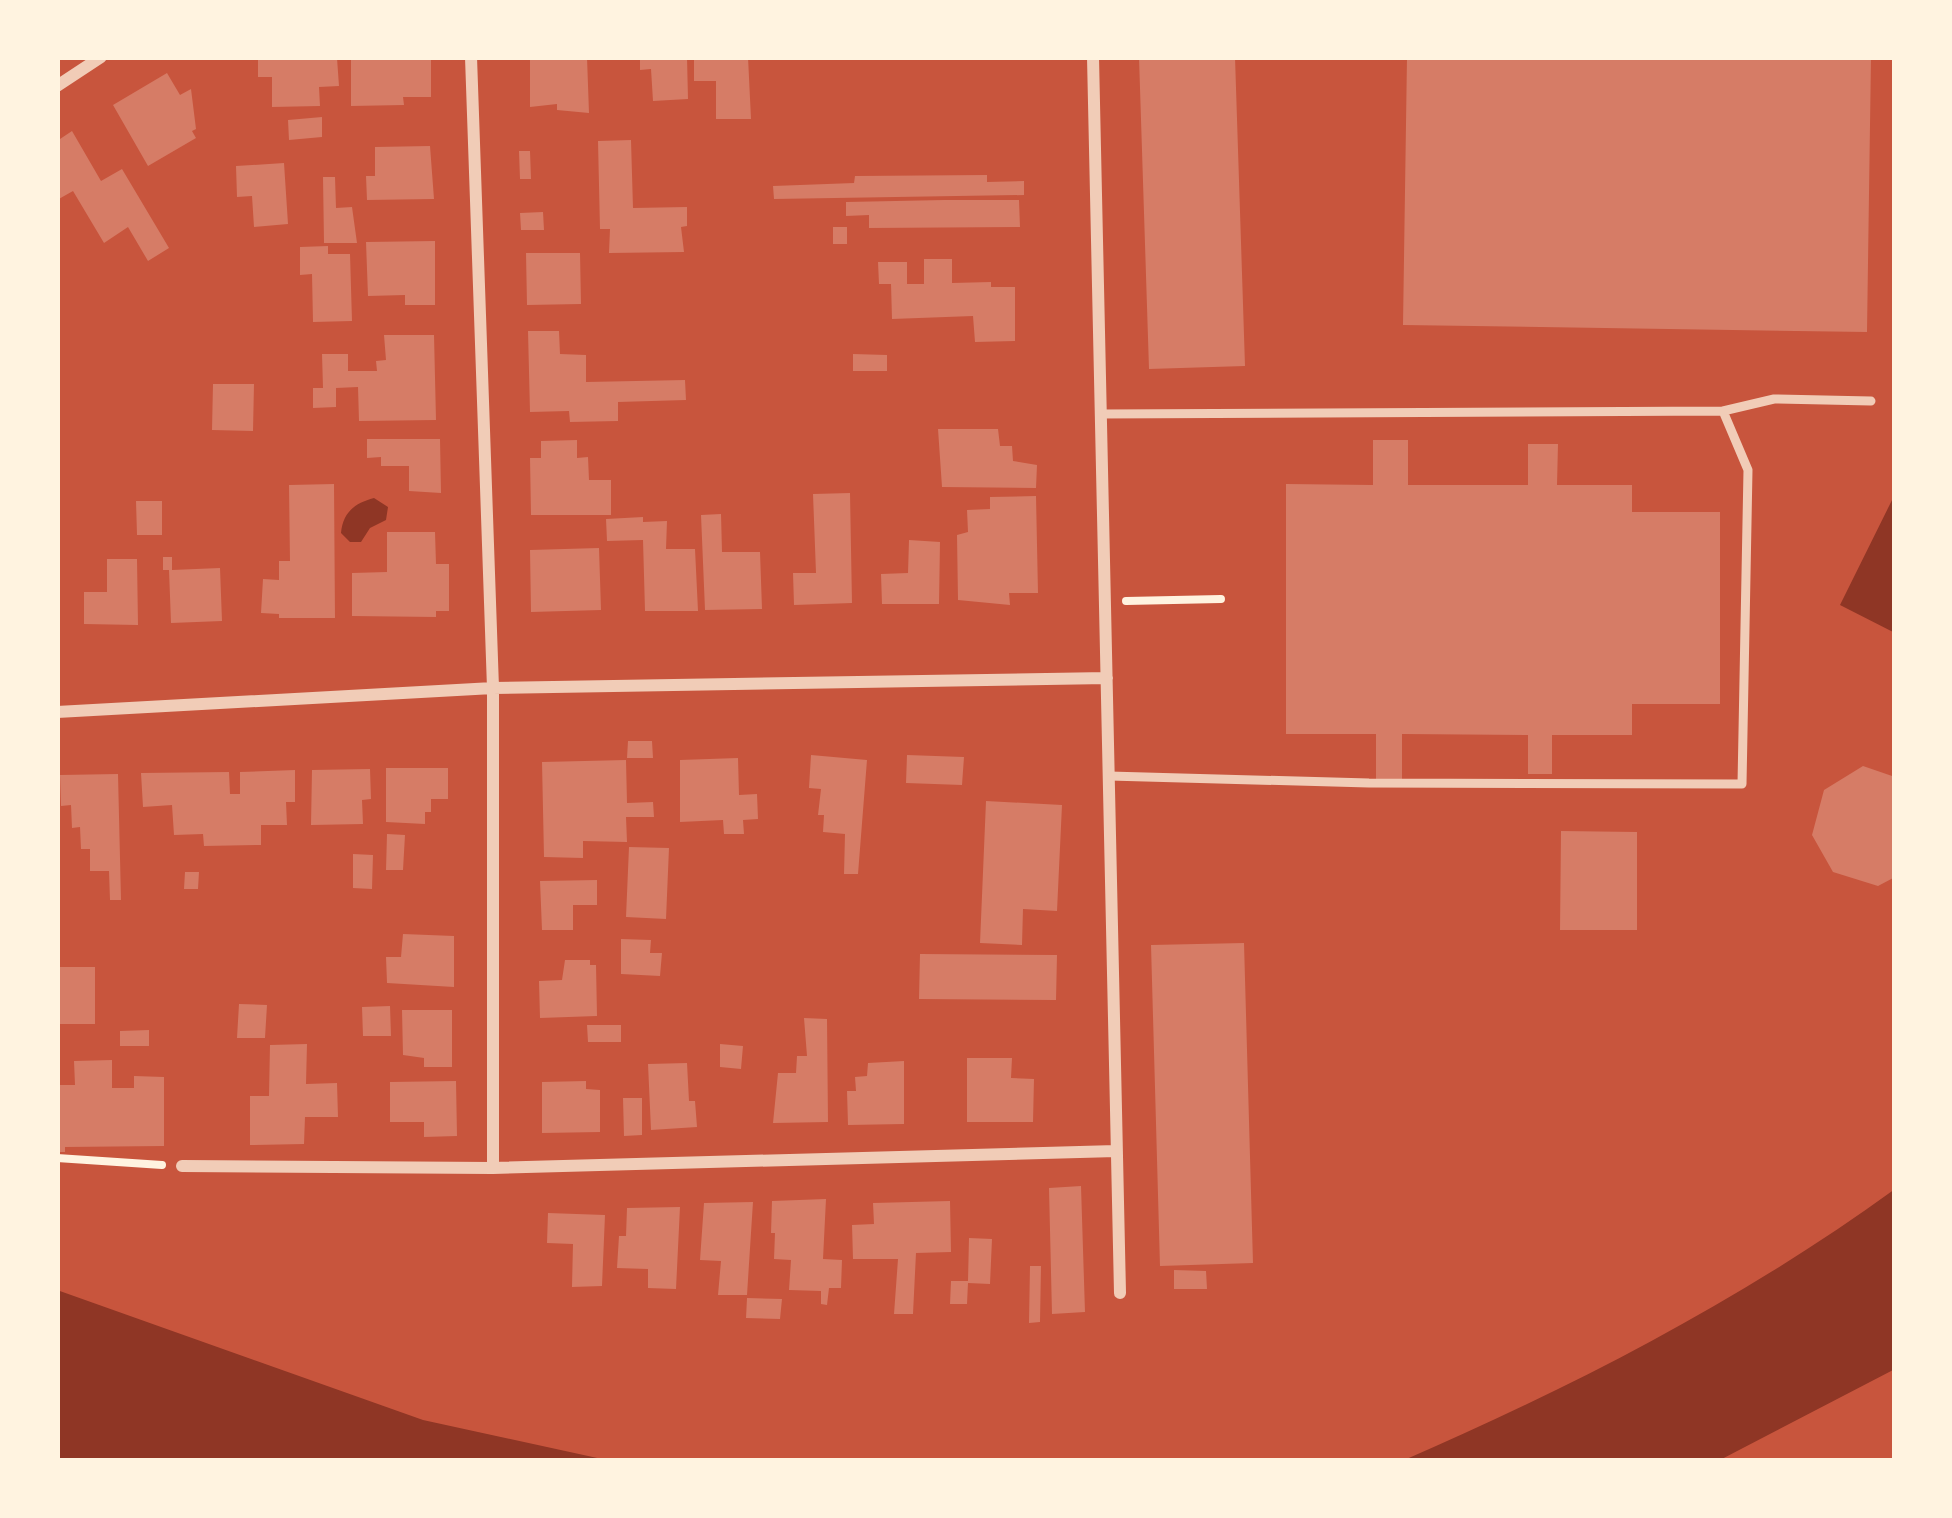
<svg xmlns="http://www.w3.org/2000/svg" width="1952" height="1518" viewBox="0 0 1952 1518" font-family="Barlow,sans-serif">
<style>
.water{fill:#8f3625}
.building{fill:#d67c66}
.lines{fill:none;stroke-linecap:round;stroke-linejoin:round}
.path{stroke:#fff3e0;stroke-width:8}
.service{stroke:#f1ccb7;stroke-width:9}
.minor{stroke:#f1ccb7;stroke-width:12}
</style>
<rect width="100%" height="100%" fill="#c8553d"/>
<!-- water -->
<path class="water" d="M1895 494V633L1840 605Z
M374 498 388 507 386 520 370 528 361 542H350L341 533C343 512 355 503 374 498Z
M1895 1189V1369L1718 1461H1402C1575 1386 1742 1300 1895 1189Z
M57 1290 423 1420 611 1461H57Z"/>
<!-- building -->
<path class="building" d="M258 57 337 58 339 86 319 87 320 106 272 107V77H258Z
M351 57H431V97H403L404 105 351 106Z
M530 57H587L589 113 557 110V104L530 107Z
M640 57H687L688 99 653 101 651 69 640 70Z
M694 57H748L751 119H716V81H694Z
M1139 57H1235L1245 366 1149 369Z
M1407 57H1871L1867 332 1403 325Z
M167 73 180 95 191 89 196 129 192 131 196 138 148 166 113 105Z
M322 117V137L289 140 288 120Z
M72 131 101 181 122 169 169 248 148 261 128 227 104 243 73 191 57 200V141Z
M631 140 633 208 687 207V226L681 227 684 252 609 253 610 229H600L598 141Z
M430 146 434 199 367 200 366 176H375V147Z
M519 151H530L531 179H520Z
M284 163 288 224 254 227 252 196 237 197 236 166Z
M987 175V182L1024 181V195L774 199 773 186 854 183 855 176Z
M323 177H335L336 208 352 207 357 243H324Z
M944 200H1019L1020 227 869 228V215L846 216V202Z
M543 212 544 230H521L520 213Z
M833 227H847V244H833Z
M435 241V305H405V295L368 296 366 242Z
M328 246V254H350L352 321 313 322 312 274 300 275V247Z
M526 253H580L581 304 527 305Z
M924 259H952V283L991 282V287H1015V341L975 342 973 316 892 319 891 284H879L878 262H907V284H924Z
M528 331H559L560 354 586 355V382L685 380 686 400 618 402V421L570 422 569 411 530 412Z
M384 335H434L436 420 359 421 358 387 336 388V407L313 408V388H323L322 354H348V371H377L376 361 386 360Z
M853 354 887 355V371H853Z
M213 384H254L253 431 212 430Z
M938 429H998L1000 446H1012L1013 461 1037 465 1036 488 942 487Z
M367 439H440L441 493 409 491V466H381V457L367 458Z
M577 440V458L588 457 589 480H611V515H531L530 458H541V441Z
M1373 440H1408V485H1528V444H1558L1557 485H1632V512H1720V704H1632V735H1552V774H1528V735L1402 734V780H1376V734H1286V484L1373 485Z
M334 484 335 618H279V614L261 613 263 579 279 580V561H290L289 485Z
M850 493 852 603 794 605 793 573H816L813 494Z
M1036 496 1038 593H1009L1010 605 958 600 957 535 968 532 967 510 990 509V497Z
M136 501H162V535H137Z
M721 514 722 552H760L762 609 705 610 701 515Z
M643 517V522L667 521 666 549H695L698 611H645L643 540 607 541 606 519Z
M387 532H435L436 564H449V611H436V617L352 616V573L387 572Z
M909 540 940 542 939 604H882L881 574 908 573Z
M599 548 601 610 531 612 530 550Z
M163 557H172V570L220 568 222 621 171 623 169 570H163Z
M107 559H137L138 625 84 624V592H107Z
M628 741H652L653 758H627Z
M811 755 867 760 858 874H844L845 834 823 832 824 815H818L821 789 809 788Z
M907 755 964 757 962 785 906 783Z
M738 758 739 795 757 794 758 819 743 820 744 834H724L723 820 680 822V760Z
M626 760 627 803 653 802 654 817H626L627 842 583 841V858L544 857 542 762Z
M1863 766 1895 777V877L1878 886 1833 872 1812 835 1824 790Z
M386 768H448V799H431V812H425V824L386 822Z
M370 769 371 799 362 800 363 824 311 825 312 770Z
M295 770V802H286L287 825H261V845L204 846 203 834 174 835 172 805 143 807 141 773 229 772 230 794H240V772Z
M118 774 121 900H110L109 871H90V849H81L80 827 72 828 71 805 61 806 60 775Z
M986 801 1062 805 1057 911 1023 909 1022 945 980 943Z
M1561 831 1637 832V930H1560Z
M387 834 405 835 403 870H386Z
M629 847 669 848 666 919 626 917Z
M353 854 373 855 372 889 353 888Z
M185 872H199L198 889H184Z
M597 880V905H573V930H542L540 881Z
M403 934 454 936V987L387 983 386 957H401Z
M621 939 651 940 650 953H662L660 976 621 974Z
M1244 943 1253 1263 1160 1266 1151 945Z
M920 954 1057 955 1056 1000 919 999Z
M565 960H590V965H596L597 1016 540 1018 539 981 562 980Z
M57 967H95V1024H57Z
M239 1004 267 1005 265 1038H237Z
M390 1006 391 1036H363L362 1007Z
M402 1010H452V1067H424V1058L403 1055Z
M804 1018 827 1019 828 1122 773 1123 778 1073H796L797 1056H807Z
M587 1025H621V1042H588Z
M149 1030V1046H120V1031Z
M307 1044 306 1084 337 1083 338 1117H305L304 1144 250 1145V1096H269L270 1045Z
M720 1044 743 1046 741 1069 720 1067Z
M967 1058H1012L1011 1078 1034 1079 1033 1122H967Z
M112 1060V1088H134V1076L164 1077V1146L65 1147V1152H57L60 1085H75L74 1061Z
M904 1061V1124L848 1125 847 1091H856L855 1077 867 1076 868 1063Z
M687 1063 689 1101H695L697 1127 651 1130 648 1064Z
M456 1081 457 1136 424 1137V1122H390V1082Z
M586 1081V1089L600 1090V1132L542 1133V1082Z
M623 1098H642V1135L624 1136Z
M1081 1186 1085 1312 1052 1314 1049 1188Z
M826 1199 823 1259 842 1260 841 1288H829L827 1305 821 1304V1291L789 1290 791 1260 774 1259 775 1233H771L772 1201Z
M950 1201 951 1252 916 1253 913 1314H894L898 1259H853L852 1225 874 1224 873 1203Z
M753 1202 747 1295H718L721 1261 700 1260 704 1203Z
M680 1207 676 1289 648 1288V1269L617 1268 619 1236H626L627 1208Z
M548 1213 605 1215 602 1286 572 1287 573 1244 547 1243Z
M969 1238 992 1239 990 1284 968 1283 967 1304H950L951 1281H968Z
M1030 1266H1041L1040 1322 1029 1323Z
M1174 1270 1206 1271 1207 1289H1174Z
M747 1298 782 1299 780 1319 746 1318Z"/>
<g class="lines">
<!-- path -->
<path class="path" d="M1126 601 1221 599
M57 1158 162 1165"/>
<!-- service -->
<path class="service" d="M1723 411 1774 399 1871 401
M1101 414 1723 411 1748 470 1742 784 1369 783 1109 776"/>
<!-- minor -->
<path class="minor" d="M471 57 493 688V1168
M1093 57 1120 1293
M57 86 101 57
M57 712 493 688 1107 678
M182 1166 493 1168 1116 1151"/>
</g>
<!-- border -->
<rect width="1952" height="1518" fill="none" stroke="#fff3e0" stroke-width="120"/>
</svg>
